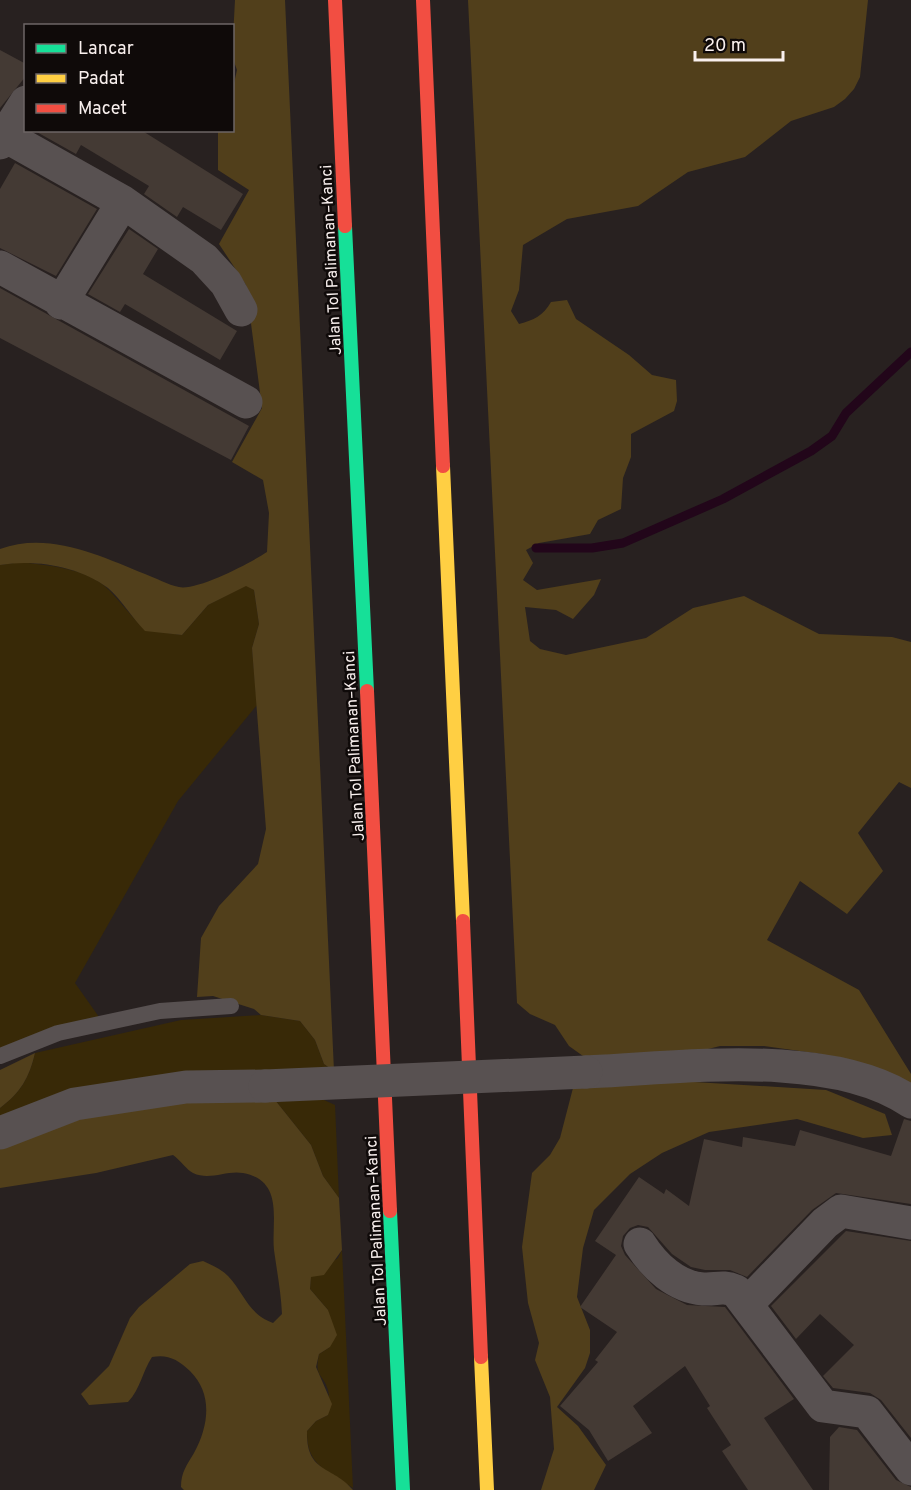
<svg xmlns="http://www.w3.org/2000/svg" width="911" height="1490" viewBox="0 0 911 1490" font-family="Overpass,sans-serif">
<style>
.green{fill:#382907}
.forest{fill:#513f1b}
.lines{fill:none;stroke-linecap:round;stroke-linejoin:round}
.stream{stroke:#22061a;stroke-width:9}
.building{fill:#443a34}
.lane{stroke:#585151;stroke-width:16}
.street{stroke:#585151;stroke-width:33}
.fast{stroke:#16e098;stroke-width:14}
.slow{stroke:#ffcf43;stroke-width:14}
.jam{stroke:#f24e42;stroke-width:14}
.street-bridge{stroke:#585151;stroke-width:33}
.labels{text-anchor:middle;stroke-width:5;stroke-linejoin:round;paint-order:stroke}
.street-label{font-size:16px;fill:#f9f0ee;stroke:#0f0a09}
</style>
<rect width="100%" height="100%" fill="#282120"/>
<!-- green -->
<path class="green" d="M21 562C50 566 89 568 110 591 122 604 133 618 145 630L182 635 208 605 246 585 254 590 259 624 252 648 257 705 178 801 75 983 99 1017 0 1049V565Z
M261 1015 300 1021 315 1040 324 1064 334 1071 0 1121V1108C21 1092 29 1078 35 1053L181 1020Z
M271 1095 324 1100 335 1105 339 1198 323 1176 311 1145Z
M342 1250 353 1488C327 1471 306 1465 307 1431L316 1421 328 1415C328 1408 330 1397 328 1390 323 1373 314 1378 319 1354L330 1347 328 1310 310 1289 311 1276 338 1258Z"/>
<!-- forest -->
<path class="forest" d="M235 0H285L334 1071 324 1064 315 1040 300 1021 261 1015 254 1009 213 996 197 997 201 938 219 906 258 864 266 829 252 648 259 624 254 590 246 586 208 605 182 635 145 631C132 618 121 599 108 588 79 566 35 559 0 565V549C49 531 100 556 145 574 156 578 168 585 179 587 197 591 252 562 267 552L269 513 263 480 232 462 262 408 246 285 219 244 249 190 218 170V131L232 130 233 88 237 70 232 56Z
M468 0H868L860 77 854 89 845 99 834 107 791 121 745 157 688 172 638 206 567 219 523 245 519 290 511 311 519 324C534 320 543 316 551 302L567 300 576 319 629 355 652 375 676 380 677 401 674 411 631 434V457L623 478 621 509 598 520 590 534 539 543 526 550 533 563 523 580 537 590 601 579 594 595 573 619 556 610 525 607 530 641 540 649 566 655 646 638 693 608 744 596 819 634 892 637 911 642V788L899 782 858 833 883 871 847 914 800 881 767 940 859 990 911 1074V1093L821 1054 764 1046H720L673 1058 583 1056 569 1046 555 1025 530 1014 517 1003Z
M35 1053C29 1078 21 1092 0 1108V1070Z
M678 1081 826 1090 885 1114 892 1135 863 1138 797 1119 709 1132 662 1153 630 1174 594 1210 583 1248 577 1297 590 1330V1353L585 1368 557 1407 578 1426 606 1465 594 1490H541L554 1449 550 1397 535 1360 539 1343 528 1303 522 1247 532 1173 550 1155 560 1138 573 1088Z
M271 1095 311 1145 323 1176 339 1198 342 1250 324 1275 311 1277 310 1289 328 1310 337 1335 330 1347 319 1354 316 1367 332 1404 328 1415 316 1421 307 1431C306 1474 332 1465 353 1490H184L181 1487C181 1472 187 1465 194 1453 209 1425 213 1394 190 1371 178 1359 167 1354 152 1357 142 1372 141 1388 128 1402L89 1405 81 1394 109 1366 130 1318 139 1307 190 1264 203 1261C212 1265 221 1269 228 1276 244 1293 249 1315 273 1323L282 1314C281 1292 277 1272 274 1250 271 1222 285 1181 243 1173 226 1170 210 1181 193 1173 187 1170 180 1160 173 1155L96 1173 0 1188V1144L107 1109Z"/>
<g class="lines">
<!-- stream -->
<path class="stream" d="M536 548H592L623 543 723 499 811 451 832 436 846 413 911 352"/>
</g>
<!-- building -->
<path class="building" d="M0 50 26 64V76L0 108Z
M141 130 243 194 221 230 183 207 177 217 144 194 149 186 81 145 76 154 35 131Z
M15 163 97 209 56 276 0 248V189Z
M129 229 158 249 143 274 237 331 220 360 125 304 120 312 88 294Z
M0 288 249 426 231 460 0 338Z
M904 1119 911 1121V1204L836 1193 812 1210 747 1277 730 1270H705L691 1267 672 1254 648 1227 638 1225 630 1228 623 1236 621 1246 625 1255 656 1289 687 1305 725 1307 794 1399 764 1418 813 1490H748L722 1451 731 1445 707 1408 710 1406 685 1366 633 1406 652 1433 608 1461 589 1430 560 1406 598 1362 595 1360 617 1332 580 1307 616 1255 595 1241 639 1177 664 1194 666 1189 689 1206 704 1139 742 1147 743 1137 795 1146 800 1130 891 1156Z
M846 1231 911 1241V1438L881 1400 870 1393 833 1388 823 1376 854 1345 820 1314 796 1339 771 1306Z
M839 1427 857 1430 896 1480 911 1487V1490H829L830 1437Z"/>
<g class="lines">
<!-- lane -->
<path class="lane" d="M0 1056 58 1033 160 1011 231 1006"/>
<!-- street -->
<path class="street" d="M0 133 123 202 204 259 226 283 241 310
M0 143 26 102
M0 267 246 402
M61 303 123 202
M586 1072C679 1068 831 1047 911 1102
M0 1133 75 1104 186 1087 265 1086
M640 1244C654 1266 676 1287 703 1289 717 1290 721 1285 736 1291L823 1406 867 1412 911 1469
M747 1304 825 1223 841 1211 911 1223"/>
<!-- fast -->
<path class="fast" d="M345 226 367 691
M390 1211 403 1490"/>
<!-- slow -->
<path class="slow" d="M443 466 463 921
M481 1357 487 1490"/>
<!-- jam -->
<path class="jam" d="M335 0 345 226
M423 0 443 466
M367 691 390 1211
M463 921 481 1357"/>
<!-- street-bridge -->
<path class="street-bridge" d="M265 1086 586 1072"/>
</g>
<g class="labels">
<!-- street labels -->
<g class="street-label">
<text transform="translate(330 260) rotate(-93)" y="6">Jalan Tol Palimanan–Kanci</text>
<text transform="translate(353 746) rotate(-93)" y="6">Jalan Tol Palimanan–Kanci</text>
<text transform="translate(375 1231) rotate(-93)" y="6">Jalan Tol Palimanan–Kanci</text>
</g>
</g>
<!-- legend -->
<rect x="24" y="24" width="210" height="108" fill="#0f0a09" stroke="#6d6665" stroke-width="1.5"/>
<rect x="36" y="44" width="30" height="9" fill="#16e098" stroke="#6d6665" stroke-width="1.5"/>
<text x="78" y="54" font-size="18" fill="#f9f0ee">Lancar</text>
<rect x="36" y="74" width="30" height="9" fill="#ffcf43" stroke="#6d6665" stroke-width="1.5"/>
<text x="78" y="84" font-size="18" fill="#f9f0ee">Padat</text>
<rect x="36" y="104" width="30" height="9" fill="#f24e42" stroke="#6d6665" stroke-width="1.5"/>
<text x="78" y="114" font-size="18" fill="#f9f0ee">Macet</text>
<!-- scale -->
<path d="M695 51v9h88v-9" fill="none" stroke="#f9f0ee" stroke-width="3"/>
<text x="704" y="51" font-size="18" fill="#f9f0ee" stroke="#0f0a09" stroke-width="4.5" paint-order="stroke">20 m</text>
</svg>
